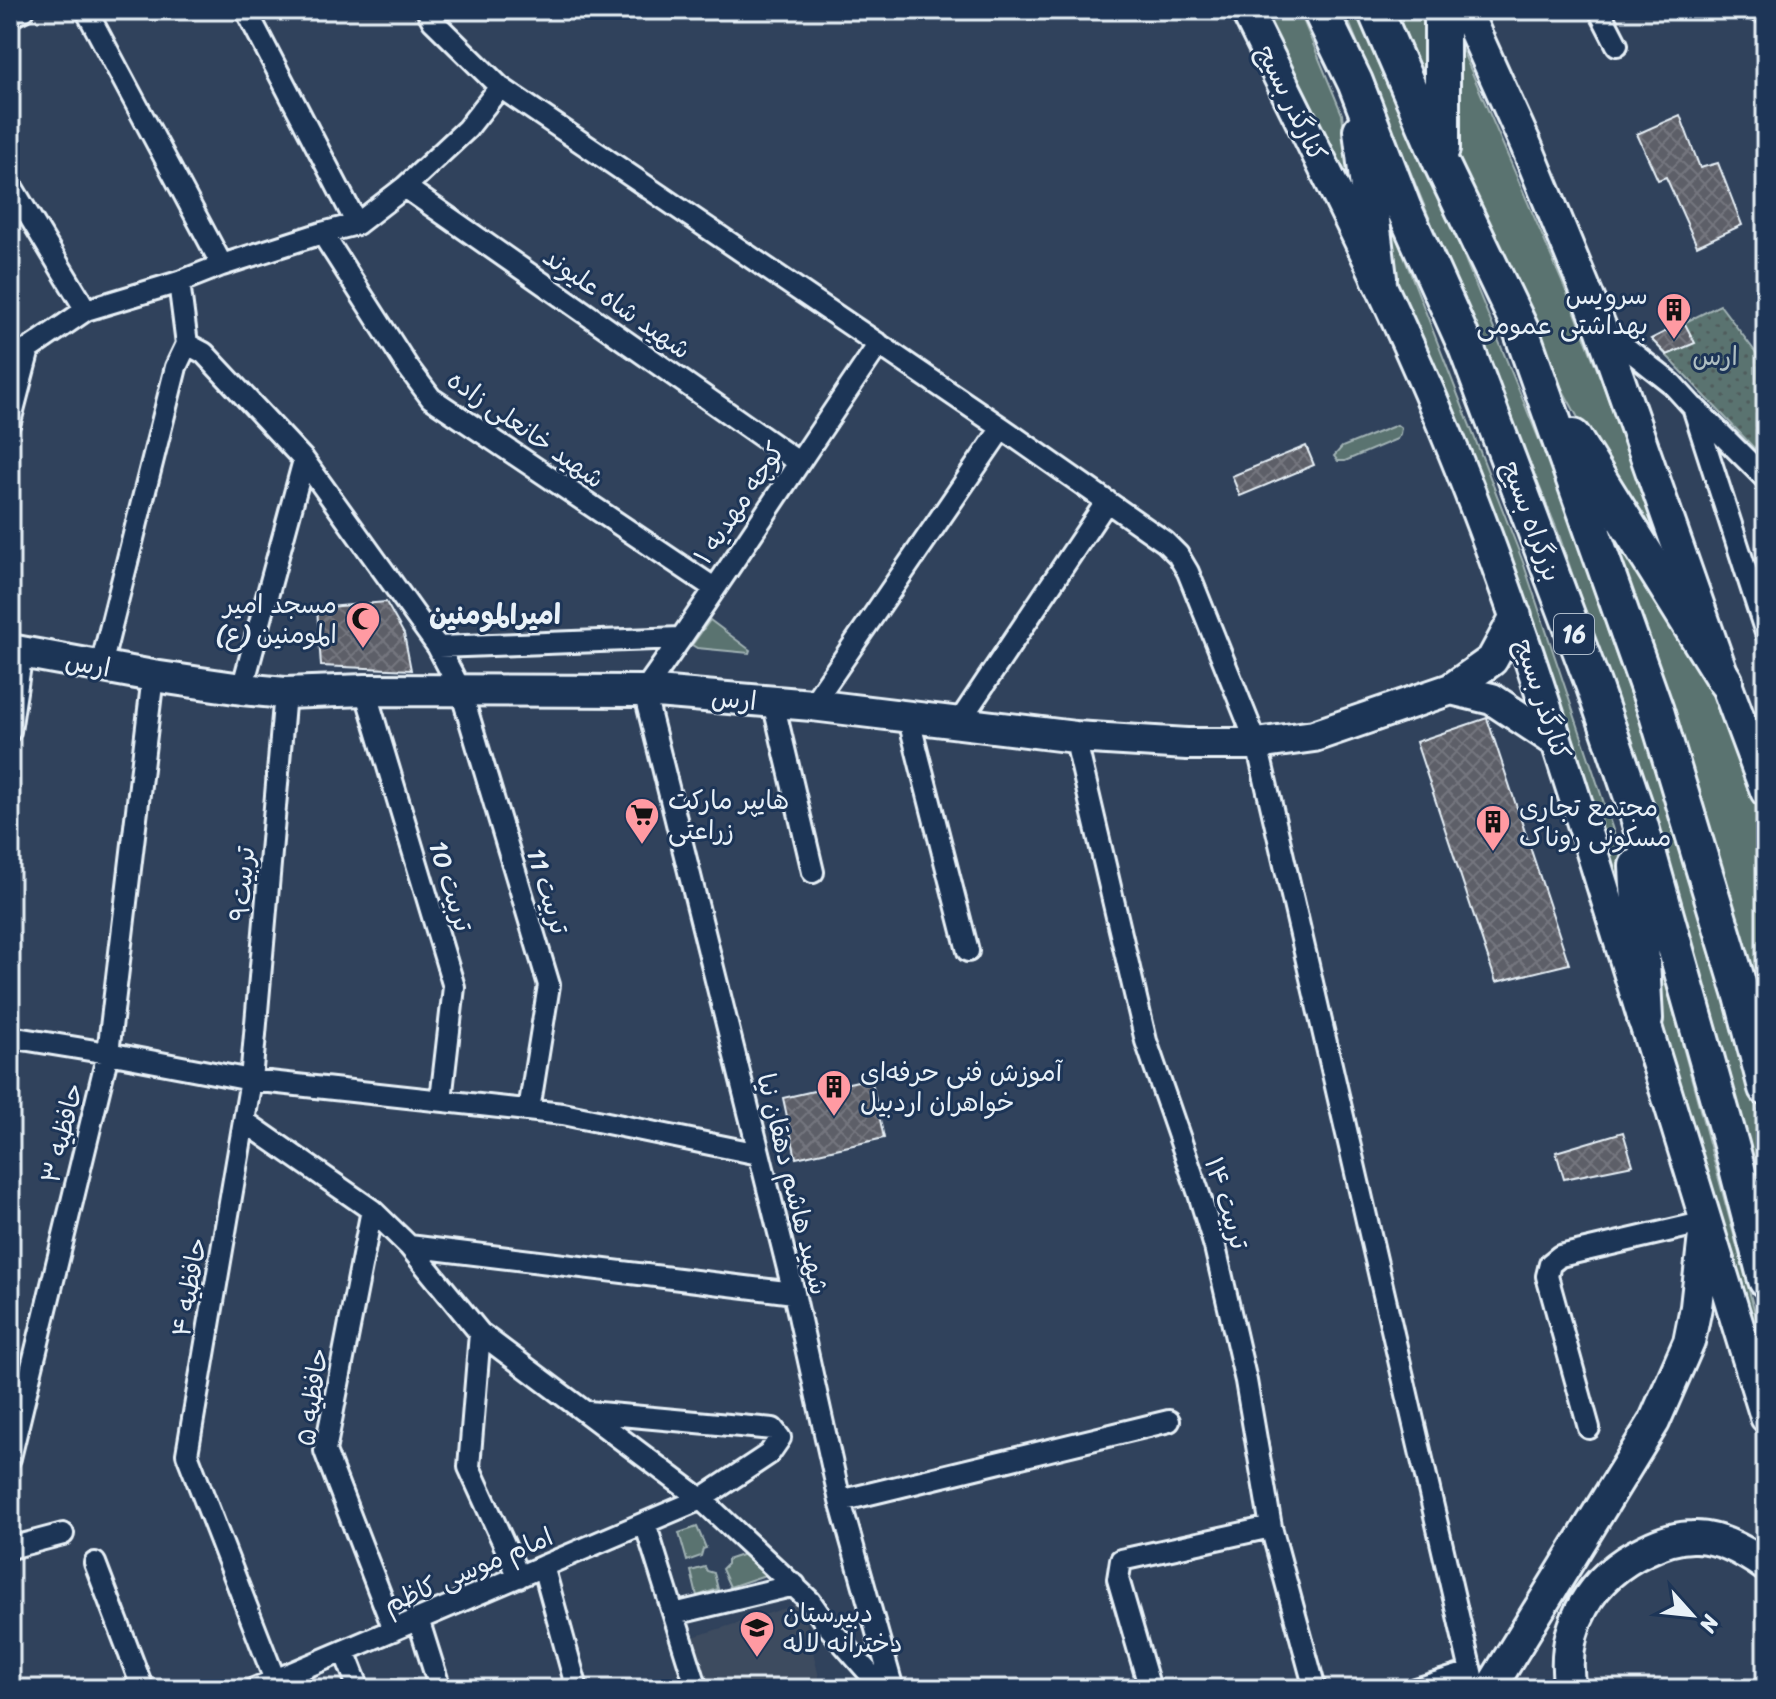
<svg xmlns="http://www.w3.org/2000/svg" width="1776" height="1699" viewBox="0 0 1776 1699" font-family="Sriracha,'Playpen Sans Arabic',sans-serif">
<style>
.built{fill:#3e4b5f}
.grass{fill:#5a7370;stroke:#a1b2b4;stroke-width:2}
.park{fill:url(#park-dots);stroke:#a1b2b4;stroke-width:2}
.building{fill:url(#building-cross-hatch);stroke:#e8f1f8;stroke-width:2}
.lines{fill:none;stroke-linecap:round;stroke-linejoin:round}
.minor-casing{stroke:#e8f1f8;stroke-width:26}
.secondary-casing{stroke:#e8f1f8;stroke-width:36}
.trunk-casing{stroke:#e8f1f8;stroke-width:40}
.minor{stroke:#1d3557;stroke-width:20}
.secondary{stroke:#1d3557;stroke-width:30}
.trunk{stroke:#1d3557;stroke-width:34}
.labels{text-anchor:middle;stroke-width:6;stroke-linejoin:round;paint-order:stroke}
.shield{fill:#1d3557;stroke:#abb9c8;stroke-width:2}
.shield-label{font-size:24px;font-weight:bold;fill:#e8f1f8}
.street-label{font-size:26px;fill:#e8f1f8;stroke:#1d3557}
.poi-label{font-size:26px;fill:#e8f1f8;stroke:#1d3557;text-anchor:start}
.park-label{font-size:26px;fill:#afbfc2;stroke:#1d3557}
.neighbourhood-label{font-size:28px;font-weight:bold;fill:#e8f1f8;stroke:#1d3557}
</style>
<defs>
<pattern id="park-dots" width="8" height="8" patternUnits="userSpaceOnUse" patternTransform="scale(2)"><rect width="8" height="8" fill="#5a7370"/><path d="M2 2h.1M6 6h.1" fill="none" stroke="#4f5b5b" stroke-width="1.8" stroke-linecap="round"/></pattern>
<pattern id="building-cross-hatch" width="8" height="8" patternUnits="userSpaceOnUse" patternTransform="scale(2)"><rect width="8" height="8" fill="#5d5f67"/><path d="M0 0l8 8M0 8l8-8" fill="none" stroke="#74767e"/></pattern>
</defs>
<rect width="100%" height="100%" fill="#30425c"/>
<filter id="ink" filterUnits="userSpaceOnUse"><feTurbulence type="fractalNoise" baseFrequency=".0125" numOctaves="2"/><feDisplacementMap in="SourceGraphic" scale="16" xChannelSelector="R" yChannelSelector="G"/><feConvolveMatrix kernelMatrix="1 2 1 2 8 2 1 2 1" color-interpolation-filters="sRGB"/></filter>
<g filter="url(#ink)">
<!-- built -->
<path class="built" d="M802 1603 820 1682 834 1689H708L693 1637Z"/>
<!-- grass -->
<path class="grass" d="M1259 10H1299L1342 114 1354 205Z
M1344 10H1359L1394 86 1566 505 1615 653 1657 767 1766 1140V1201L1682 907 1642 779 1558 532Z
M1395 10H1432L1426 80Z
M1454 31 1573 307 1680 585 1616 487 1537 343 1456 159Z
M1382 200 1523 562 1569 699 1620 851 1627 927 1387 276Z
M1397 425 1401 428 1400 434 1397 439 1345 461H1338L1334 456 1342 447Z
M1596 499 1699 652 1752 791 1766 835V1046Z
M710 620 750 650 749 653 697 648 692 645Z
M1650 925 1766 1353V1365L1657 1014Z
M697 1527 706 1548 703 1549 701 1556 687 1561 679 1533Z
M748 1553 771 1573 730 1587 722 1569 727 1564V1560Z
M705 1567 707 1571 714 1573 718 1589 697 1596 691 1571Z"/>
<!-- park -->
<path class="park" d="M1720 305 1766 366V439L1755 449 1651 339Z"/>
<!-- building -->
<path class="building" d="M1680 115 1700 168 1718 163 1742 225 1697 246 1666 177 1658 180 1637 134Z
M1684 322 1695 343 1667 355 1651 339Z
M1306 446 1314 465 1240 496 1232 476Z
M386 602 404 634 411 670 321 666 317 608Z
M1487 718 1569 964 1496 982 1416 742Z
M871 1078 884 1138 796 1158 783 1098Z
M1623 1132 1633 1165 1564 1179 1556 1152Z"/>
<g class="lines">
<defs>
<path id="minor" d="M86 10 222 265
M246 10 357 224
M427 10 433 21 500 87
M1599 10 1617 45
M1756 10 1766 13
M10 17 24 10
M10 184 86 310
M405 187 798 462
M322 233 407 366 431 398 714 588
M179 282 187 344
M1604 330 1672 384 1693 407 1766 633
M187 344 204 353 304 460 438 647 461 691 549 985 529 1110
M879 344C800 459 725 578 644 691L794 1293 840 1501 893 1689
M10 355 29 349 86 310 179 282 222 265 322 233 357 224 405 187 467 129 500 87 1002 428 1165 542 1178 555 1188 572 1257 744 1475 1689
M1695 408 1766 479
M10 422 29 349
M438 647 681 638
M101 666 176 367 187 344
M242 689 304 460
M365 690 454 987 441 1100
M773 702 813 872
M812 705 1002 428
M908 716 968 951
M959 722 1107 501
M10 731 22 652
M1075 737 1146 1041 1199 1194 1215 1247 1246 1381 1271 1527 1315 1689
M10 1037 108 1053 251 1080 563 1114 759 1154
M244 1121 372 1210 409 1246 480 1333 701 1499 810 1601 826 1624 883 1689
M372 1210 325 1451 394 1630
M409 1246 794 1293
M480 1333 469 1467 519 1577
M1589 1428 1547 1276 1550 1264 1560 1256 1706 1222
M10 1458 108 1053 153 676
M840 1501 1169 1421
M645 1523 697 1689
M10 1548 63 1534
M95 1563 143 1689
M543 1566 577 1689
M674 1614 795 1585
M418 1619 440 1689
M344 1651 359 1689
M275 1680 187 1454 251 1080 285 693
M254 1689 701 1499 769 1454 780 1438 773 1429 588 1412
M1150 1689 1118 1579 1121 1560 1271 1527
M1416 1689 1471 1672"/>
<path id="secondary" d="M1246 10C1315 150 1387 289 1446 433 1505 575 1551 722 1597 868 1655 1051 1709 1234 1766 1417
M1465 10 1526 145 1601 328 1725 681 1766 791
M10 650 153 676 242 689 285 693 365 690 644 691 812 705 1075 737 1187 744H1257L1314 736 1451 689 1492 660 1516 616
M1451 689 1492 699 1557 742
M1490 1689 1654 1422 1689 1342 1696 1307 1704 1235
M1570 1689C1559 1627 1591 1576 1646 1550 1660 1543 1677 1537 1693 1537 1719 1536 1745 1551 1766 1566"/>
<path id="trunk" d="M1320 10 1355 82 1404 209 1466 347 1593 684 1635 806 1731 1145 1766 1280
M1375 10 1442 165 1521 330 1656 711 1742 996 1766 1088
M1361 130 1379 278
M1442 149V10
M1573 437 1725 681
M1637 866 1645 1019"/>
</defs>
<!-- minor casing -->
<use href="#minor" class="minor-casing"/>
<!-- secondary casing -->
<use href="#secondary" class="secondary-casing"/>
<!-- trunk casing -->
<use href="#trunk" class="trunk-casing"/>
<!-- minor -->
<use href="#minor" class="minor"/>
<!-- secondary -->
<use href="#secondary" class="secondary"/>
<!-- trunk -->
<use href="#trunk" class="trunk"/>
</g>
</g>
<!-- icons -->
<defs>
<symbol id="building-pin" viewBox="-11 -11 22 30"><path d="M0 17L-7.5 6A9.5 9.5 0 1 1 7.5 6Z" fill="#ff9aa2" stroke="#1d3557"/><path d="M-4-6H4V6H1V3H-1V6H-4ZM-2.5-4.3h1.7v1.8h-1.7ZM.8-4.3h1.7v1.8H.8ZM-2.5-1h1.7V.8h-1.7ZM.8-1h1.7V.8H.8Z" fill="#111"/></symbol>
<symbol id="mosque-pin" viewBox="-11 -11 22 30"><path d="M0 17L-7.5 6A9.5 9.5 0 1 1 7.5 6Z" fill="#ff9aa2" stroke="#1d3557"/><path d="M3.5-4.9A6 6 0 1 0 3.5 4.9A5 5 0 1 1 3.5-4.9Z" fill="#111"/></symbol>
<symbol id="supermarket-pin" viewBox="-11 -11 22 30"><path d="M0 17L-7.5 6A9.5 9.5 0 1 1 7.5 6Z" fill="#ff9aa2" stroke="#1d3557"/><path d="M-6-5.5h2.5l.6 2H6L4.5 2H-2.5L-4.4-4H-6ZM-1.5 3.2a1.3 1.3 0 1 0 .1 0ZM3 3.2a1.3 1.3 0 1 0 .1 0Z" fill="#111"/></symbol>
<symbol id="school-pin" viewBox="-11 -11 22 30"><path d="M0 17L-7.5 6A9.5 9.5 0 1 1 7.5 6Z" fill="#ff9aa2" stroke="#1d3557"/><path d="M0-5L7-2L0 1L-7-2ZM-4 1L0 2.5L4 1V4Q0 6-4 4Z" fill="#111"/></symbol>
</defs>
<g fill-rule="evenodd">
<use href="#building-pin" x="1654" y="290" width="40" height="54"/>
<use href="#mosque-pin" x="343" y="599" width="40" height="54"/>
<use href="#supermarket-pin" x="622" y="795" width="40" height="54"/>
<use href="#building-pin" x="1473" y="802" width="40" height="54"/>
<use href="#building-pin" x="814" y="1067" width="40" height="54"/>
<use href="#school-pin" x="737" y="1608" width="40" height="54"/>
</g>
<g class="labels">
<!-- shield labels -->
<rect class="shield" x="1554" y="614" width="40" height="40" rx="6"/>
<g class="shield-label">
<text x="1574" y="642">16</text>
</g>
<!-- street labels -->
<g class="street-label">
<text transform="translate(1292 103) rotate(64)" y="9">کنارگذر بسیج</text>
<text transform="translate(617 303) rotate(35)" y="9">شهید شاه علیوند</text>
<text transform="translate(526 429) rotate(35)" y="9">شهید خانعلی زاده</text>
<text transform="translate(739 503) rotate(-56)" y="9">کوچه مهدیه ۱</text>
<text transform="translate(1532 521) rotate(70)" y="9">بزرگراه بسیج</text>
<text transform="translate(88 664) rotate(10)" y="9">ارس</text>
<text transform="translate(734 699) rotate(5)" y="9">ارس</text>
<text transform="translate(1543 699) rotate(72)" y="9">کنارگذر بسیج</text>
<text transform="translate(242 884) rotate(-85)" y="9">تربیت۹</text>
<text transform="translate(451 886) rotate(73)" y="9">تربیت 10</text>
<text transform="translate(548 891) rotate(73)" y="9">تربیت 11</text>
<text transform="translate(62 1133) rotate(-76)" y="9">حافظیه ۳</text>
<text transform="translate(793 1184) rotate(76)" y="9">شهید هاشم دهقان نیا</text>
<text transform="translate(1227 1203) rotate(73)" y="9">تربیت ۱۴</text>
<text transform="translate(189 1287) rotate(-80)" y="9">حافظیه ۴</text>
<text transform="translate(312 1397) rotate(-82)" y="9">حافظیه ۵</text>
<text transform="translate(468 1570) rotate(-23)" y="9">امام موسی کاظم</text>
</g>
<!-- poi labels -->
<g class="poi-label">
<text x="1648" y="304" text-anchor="end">سرویس<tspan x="1648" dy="30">بهداشتی عمومی</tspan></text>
<text x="337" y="613" text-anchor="end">مسجد امیر<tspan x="337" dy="30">المومنین (ع)</tspan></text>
<text x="668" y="809">هایپر مارکت<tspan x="668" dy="30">زراعتی</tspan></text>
<text x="1519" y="816">مجتمع تجاری<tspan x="1519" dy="30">مسکونی روناک</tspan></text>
<text x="860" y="1081">آموزش فنی حرفه‌ای<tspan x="860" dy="30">خواهران اردبیل</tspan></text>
<text x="783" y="1622">دبیرستان<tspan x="783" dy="30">دخترانه لاله</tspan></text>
</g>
<!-- park labels -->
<g class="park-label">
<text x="1715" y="365">ارس</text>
</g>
<!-- neighbourhood labels -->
<g class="neighbourhood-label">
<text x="495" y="624">امیرالمومنین</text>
</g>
</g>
<!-- margin -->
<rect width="1776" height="1699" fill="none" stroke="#1d3557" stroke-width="40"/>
<rect x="20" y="20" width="1736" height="1659" fill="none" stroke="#e8f1f8" stroke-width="3" filter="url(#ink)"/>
<!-- north arrow -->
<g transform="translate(1692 1615) rotate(117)" stroke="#1d3557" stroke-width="6" paint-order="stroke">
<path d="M0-6L14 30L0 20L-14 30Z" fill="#e8f1f8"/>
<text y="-12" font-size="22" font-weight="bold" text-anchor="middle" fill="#e8f1f8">N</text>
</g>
</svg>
